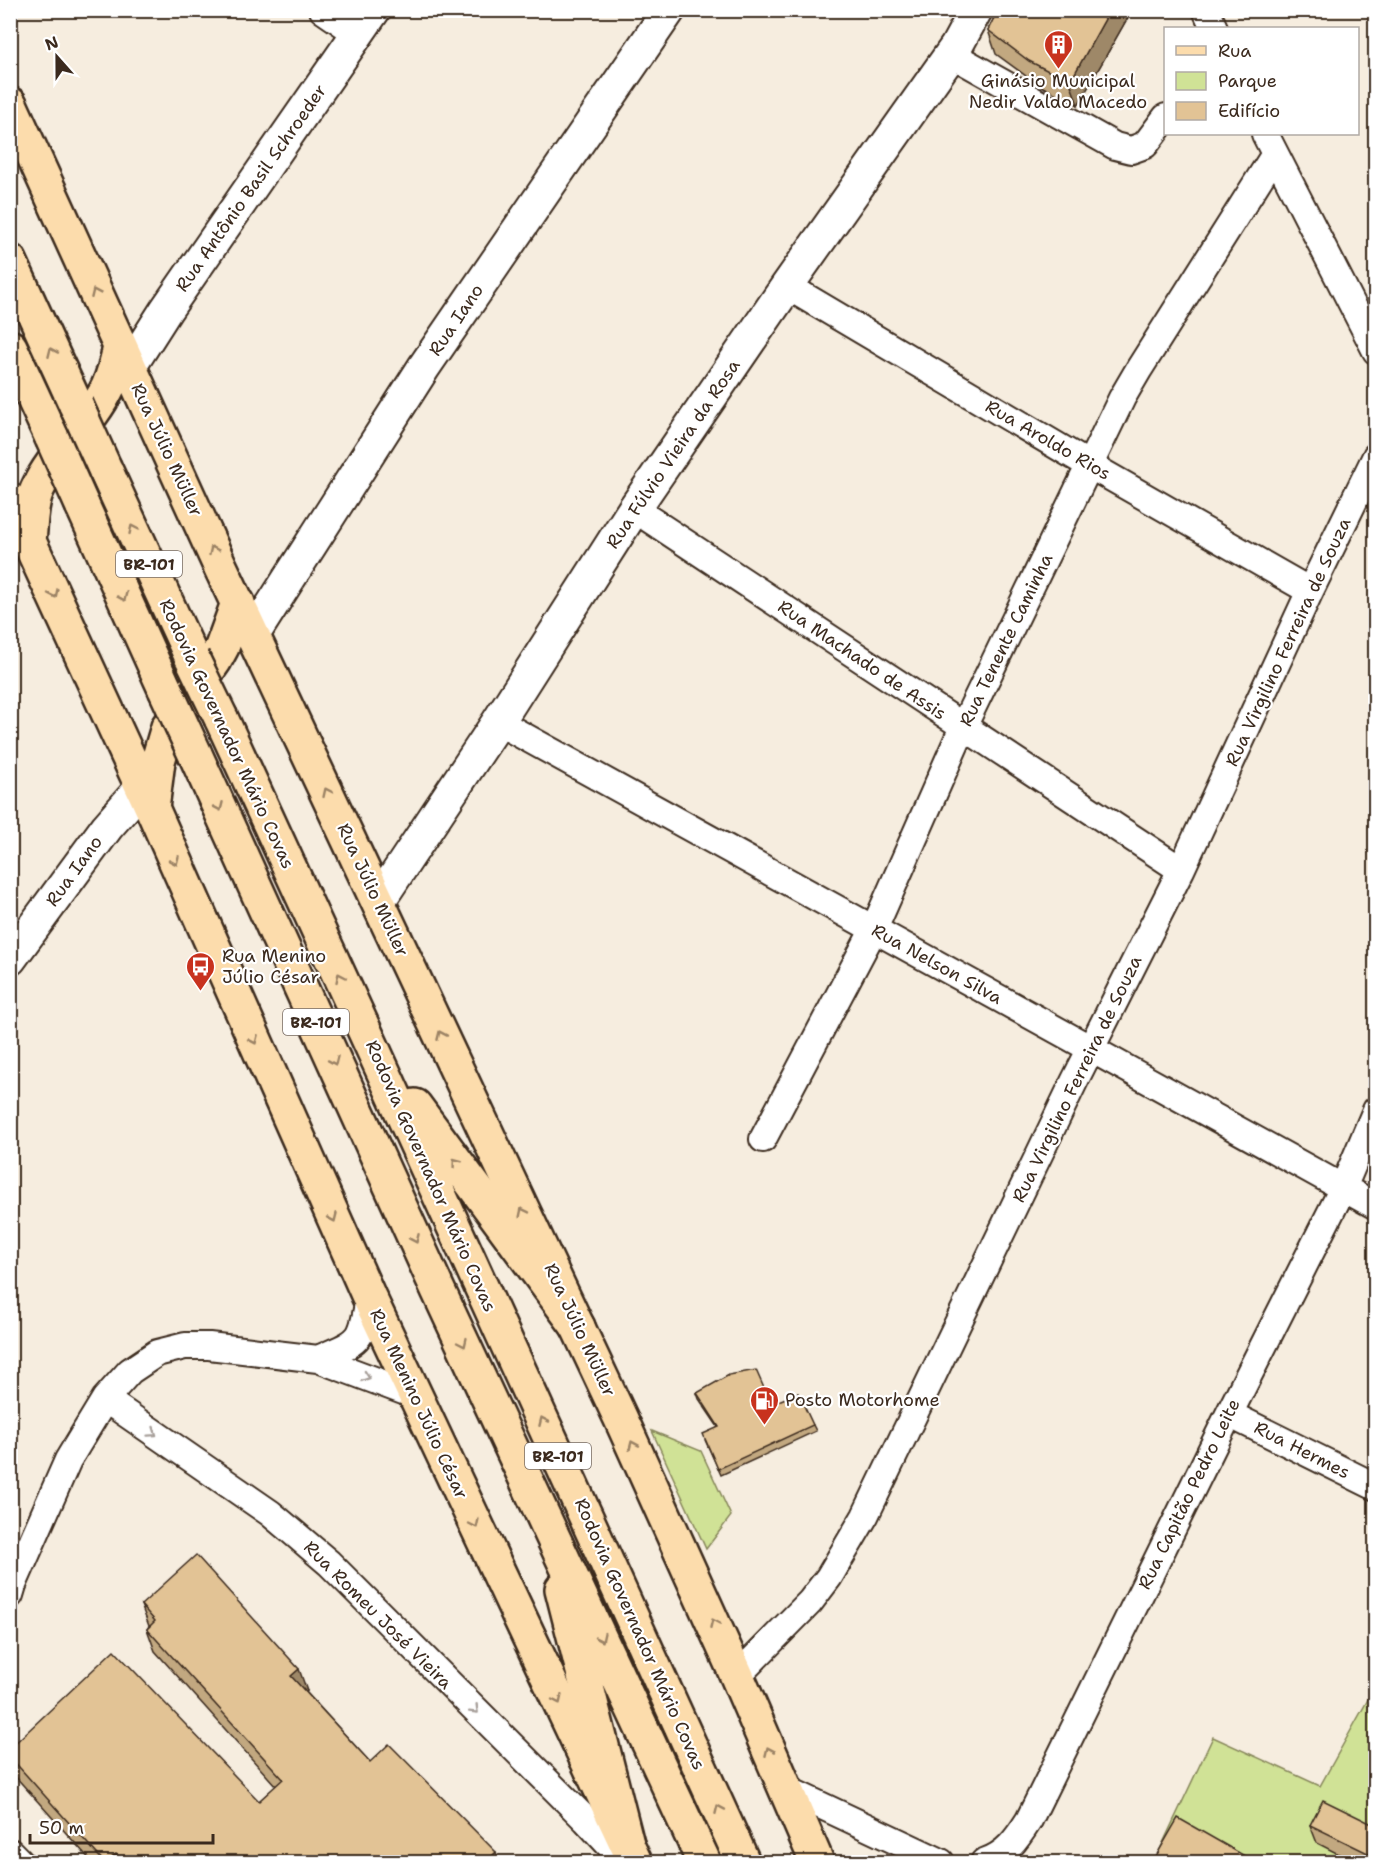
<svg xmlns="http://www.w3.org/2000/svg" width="1386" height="1873" viewBox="0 0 1386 1873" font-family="'Shantell Sans',sans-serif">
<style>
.green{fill:#d0e296;stroke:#86865a;stroke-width:1.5}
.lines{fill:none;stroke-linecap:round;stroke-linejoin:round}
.minor-casing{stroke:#3b2a1e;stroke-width:30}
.tertiary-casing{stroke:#3b2a1e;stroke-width:36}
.primary-casing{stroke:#3b2a1e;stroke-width:38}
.motorway-casing{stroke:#3b2a1e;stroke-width:38}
.minor{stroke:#fff;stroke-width:26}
.tertiary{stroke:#fff;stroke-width:32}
.primary{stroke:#fcdcac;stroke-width:33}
.motorway{stroke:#fcdcac;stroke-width:33}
.motorway-bridge-casing{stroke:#3b2a1e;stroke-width:38;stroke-linecap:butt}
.motorway-bridge{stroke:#fcdcac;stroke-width:33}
.wall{fill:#c2a880;stroke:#3b2a1e;stroke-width:1.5}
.shaded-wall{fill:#9e8868;stroke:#3b2a1e;stroke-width:1.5}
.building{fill:#e2c395;stroke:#3b2a1e;stroke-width:1.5}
.oneway{stroke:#9c8365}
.oneway2{stroke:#a79f9a}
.labels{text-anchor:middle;stroke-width:4.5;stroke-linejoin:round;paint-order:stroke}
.shield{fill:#fff;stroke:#766a62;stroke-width:1.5}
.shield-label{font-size:16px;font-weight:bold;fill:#3b2a1e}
.poi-label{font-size:18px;fill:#3b2a1e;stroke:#fff;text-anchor:start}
.street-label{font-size:18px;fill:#3b2a1e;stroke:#fff}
</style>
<rect width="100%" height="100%" fill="#f6eddf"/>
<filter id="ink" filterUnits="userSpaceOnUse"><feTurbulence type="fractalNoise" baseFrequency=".0167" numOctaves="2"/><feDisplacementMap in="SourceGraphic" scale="12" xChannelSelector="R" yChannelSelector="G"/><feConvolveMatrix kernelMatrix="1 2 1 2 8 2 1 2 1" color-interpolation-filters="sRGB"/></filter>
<g filter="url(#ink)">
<!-- green -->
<path class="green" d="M652 1431 701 1451 731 1516 706 1549Z
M1375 1687V1862H1154L1213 1737 1320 1786Z"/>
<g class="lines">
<defs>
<path id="minor" d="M323 10 358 34
M1206 10 1214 28
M951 54 1115 146 1131 150 1145 145 1166 117
M1265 134 1376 351
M787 286 1091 466 1310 591
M634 509 1181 870
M498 722 1376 1206
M763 1139 874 929 963 727 1122 398 1139 369 1275 154
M318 1359C360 1340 362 1344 369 1297
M105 1399 270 1513 295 1534 329 1563 586 1820 625 1862
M1229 1414 1376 1487
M10 1595 13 1585 68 1460 105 1399 130 1371 157 1353 185 1346H209L318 1359 414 1395
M737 1676 810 1602 829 1577 865 1516 1074 1082 1181 870 1310 591 1376 456
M786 1789 941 1862
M10 1852 20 1862
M984 1862C1006 1855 1017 1839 1029 1820L1229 1414 1343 1188 1376 1110"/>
<path id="tertiary" d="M129 368 166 310 374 10
M253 635 424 367 669 10
M378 902 498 722 634 509 787 286 956 47 976 10
M10 959 107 827 142 787"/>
<path id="primary" d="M10 104 220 566 620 1417 737 1676 817 1862
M10 500 152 808 369 1297 635 1862
M29 541C31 524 30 506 37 490 54 452 90 425 108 387 114 374 117 361 120 347
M152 808 158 761 168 727 215 660 222 647 238 603"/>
<path id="motorway" d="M10 261 76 405
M10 347 52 438
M105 469 192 658
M82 505 165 689
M221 718 373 1049 743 1862
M195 754 438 1290 704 1862
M415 1106 578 1327
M562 1589 627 1844"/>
</defs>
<!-- minor casing -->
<use href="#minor" class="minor-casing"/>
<!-- tertiary casing -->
<use href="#tertiary" class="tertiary-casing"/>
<!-- primary casing -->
<use href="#primary" class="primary-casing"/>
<!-- motorway casing -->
<use href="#motorway" class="motorway-casing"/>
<!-- minor -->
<use href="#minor" class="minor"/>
<!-- tertiary -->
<use href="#tertiary" class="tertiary"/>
<!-- primary -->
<use href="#primary" class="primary"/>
<!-- motorway -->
<use href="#motorway" class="motorway"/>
<defs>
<path id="motorway-bridge" d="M76 405 105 469
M52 438 82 505
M192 658 221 718
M165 689 195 754"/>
</defs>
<!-- motorway-bridge casing -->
<use href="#motorway-bridge" class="motorway-bridge-casing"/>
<!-- motorway-bridge -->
<use href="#motorway-bridge" class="motorway-bridge"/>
</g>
<!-- wall -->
<path class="wall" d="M998 10H1132L1078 105 1037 84 996 54 988 30Z
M697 1393 771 1404 813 1425 816 1431 721 1475 705 1440 718 1427 699 1399Z
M141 1605 307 1691 306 1692 370 1762 500 1863H93L14 1775 10 1764V1748L259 1801 276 1786 155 1651 147 1629 149 1626Z
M1310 1825 1376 1826V1863H1356L1317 1843Z"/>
<!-- shaded-wall -->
<path class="shaded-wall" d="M1110 10H1132L1078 105 1070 82Z
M299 1669 307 1691 299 1699 291 1676Z
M496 1852 500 1863H485Z
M116 1854 119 1863H107Z"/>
<!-- building -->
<path class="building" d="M998 10H1110L1070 82 1029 61 988 30Z
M756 1370 771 1404 798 1393 813 1425 718 1469 703 1434 719 1427 697 1393 729 1375Z
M196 1555 299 1669 291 1676 370 1762 389 1744 496 1852 485 1863H123L116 1854 105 1863 10 1757V1748L114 1650 259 1801 283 1779 147 1629 155 1621 141 1605Z
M1323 1800 1376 1826V1857L1310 1825Z
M1178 1818 1257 1863H1152Z"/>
<!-- one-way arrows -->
<defs><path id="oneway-chevron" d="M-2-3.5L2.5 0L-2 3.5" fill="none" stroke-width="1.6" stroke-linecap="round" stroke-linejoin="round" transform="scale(1.5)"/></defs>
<g class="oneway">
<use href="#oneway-chevron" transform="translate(95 293) rotate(-114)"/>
<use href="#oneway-chevron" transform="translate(52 352) rotate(-114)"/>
<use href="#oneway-chevron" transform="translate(133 529) rotate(-115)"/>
<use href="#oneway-chevron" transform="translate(213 550) rotate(-115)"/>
<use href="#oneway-chevron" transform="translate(54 594) rotate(65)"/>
<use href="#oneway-chevron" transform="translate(123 597) rotate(66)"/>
<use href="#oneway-chevron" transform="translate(327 792) rotate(-115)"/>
<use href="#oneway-chevron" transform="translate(219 807) rotate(66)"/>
<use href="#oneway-chevron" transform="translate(175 861) rotate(66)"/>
<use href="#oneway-chevron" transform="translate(340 977) rotate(-115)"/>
<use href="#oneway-chevron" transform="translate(441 1035) rotate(-114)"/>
<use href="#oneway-chevron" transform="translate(254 1040) rotate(66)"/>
<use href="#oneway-chevron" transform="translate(334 1061) rotate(66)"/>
<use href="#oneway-chevron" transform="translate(456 1162) rotate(-127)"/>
<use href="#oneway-chevron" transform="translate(523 1212) rotate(-116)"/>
<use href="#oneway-chevron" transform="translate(333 1218) rotate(66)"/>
<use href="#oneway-chevron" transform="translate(415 1239) rotate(66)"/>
<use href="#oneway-chevron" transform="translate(463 1343) rotate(65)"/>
<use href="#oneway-chevron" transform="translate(543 1421) rotate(-114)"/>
<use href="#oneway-chevron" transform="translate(633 1445) rotate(-114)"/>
<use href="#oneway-chevron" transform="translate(475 1524) rotate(65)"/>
<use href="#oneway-chevron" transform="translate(714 1623) rotate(-114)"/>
<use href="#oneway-chevron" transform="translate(601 1638) rotate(65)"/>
<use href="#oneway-chevron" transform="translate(558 1700) rotate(65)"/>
<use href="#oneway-chevron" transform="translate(769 1751) rotate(-114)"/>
<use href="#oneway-chevron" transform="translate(719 1809) rotate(-114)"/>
</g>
<g class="oneway2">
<use href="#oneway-chevron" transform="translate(366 1377) rotate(19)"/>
<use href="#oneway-chevron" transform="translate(153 1433) rotate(35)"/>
<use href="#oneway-chevron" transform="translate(475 1710) rotate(45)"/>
</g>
</g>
<!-- icons -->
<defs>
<symbol id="building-pin" viewBox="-11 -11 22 30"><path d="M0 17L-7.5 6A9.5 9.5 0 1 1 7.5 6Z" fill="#c8321e" stroke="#fff"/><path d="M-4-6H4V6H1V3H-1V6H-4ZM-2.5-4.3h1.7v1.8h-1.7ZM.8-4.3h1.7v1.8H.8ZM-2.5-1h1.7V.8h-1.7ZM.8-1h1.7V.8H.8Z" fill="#fff"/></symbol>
<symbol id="bus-pin" viewBox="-11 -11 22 30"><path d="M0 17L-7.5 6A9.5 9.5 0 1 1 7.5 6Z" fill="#c8321e" stroke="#fff"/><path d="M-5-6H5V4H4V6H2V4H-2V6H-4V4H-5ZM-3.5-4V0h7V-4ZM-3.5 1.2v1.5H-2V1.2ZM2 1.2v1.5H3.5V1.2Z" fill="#fff"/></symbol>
<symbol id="fuel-pin" viewBox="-11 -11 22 30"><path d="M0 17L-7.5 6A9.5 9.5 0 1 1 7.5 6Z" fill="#c8321e" stroke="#fff"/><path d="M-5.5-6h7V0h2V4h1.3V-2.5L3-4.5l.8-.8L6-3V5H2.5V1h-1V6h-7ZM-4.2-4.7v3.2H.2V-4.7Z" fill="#fff"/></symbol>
</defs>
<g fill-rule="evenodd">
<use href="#building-pin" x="1042" y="28" width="33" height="45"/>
<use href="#bus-pin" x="184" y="950" width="33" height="45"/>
<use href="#fuel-pin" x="748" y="1384" width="33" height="45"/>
</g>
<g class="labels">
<!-- shield labels -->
<g class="shield">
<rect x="116" y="551" width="66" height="26" rx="4.5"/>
<rect x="283" y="1009" width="66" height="26" rx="4.5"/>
<rect x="525" y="1443" width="66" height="26" rx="4.5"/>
</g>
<g class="shield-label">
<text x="149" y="570">BR-101</text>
<text x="316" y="1028">BR-101</text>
<text x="558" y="1462">BR-101</text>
</g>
<!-- poi labels -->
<g class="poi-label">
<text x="1058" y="87" text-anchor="middle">Ginásio Municipal<tspan x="1058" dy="21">Nedir Valdo Macedo</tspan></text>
<text x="222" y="962">Rua Menino<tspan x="222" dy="21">Júlio César</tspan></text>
<text x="785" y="1406">Posto Motorhome</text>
</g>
<!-- street labels -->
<g class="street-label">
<text transform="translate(251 188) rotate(-55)" y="6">Rua Antônio Basil Schroeder</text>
<text transform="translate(456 320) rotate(-56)" y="6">Rua Iano</text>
<text transform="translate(1048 440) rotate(30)" y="6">Rua Aroldo Rios</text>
<text transform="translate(167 450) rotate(65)" y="6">Rua Júlio Müller</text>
<text transform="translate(673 454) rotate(-56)" y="6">Rua Fúlvio Vieira da Rosa</text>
<text transform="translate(1006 640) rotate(-64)" y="6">Rua Tenente Caminha</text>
<text transform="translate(1288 642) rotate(-65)" y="6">Rua Virgilino Ferreira de Souza</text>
<text transform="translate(862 660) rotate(34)" y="6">Rua Machado de Assis</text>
<text transform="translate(227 734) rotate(65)" y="6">Rodovia Governador Mário Covas</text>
<text transform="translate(74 871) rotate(-54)" y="6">Rua Iano</text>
<text transform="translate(373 890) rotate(65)" y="6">Rua Júlio Müller</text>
<text transform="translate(937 964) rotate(29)" y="6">Rua Nelson Silva</text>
<text transform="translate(1077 1079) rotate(-64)" y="6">Rua Virgilino Ferreira de Souza</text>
<text transform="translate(431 1176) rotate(66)" y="6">Rodovia Governador Mário Covas</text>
<text transform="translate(580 1330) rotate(65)" y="6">Rua Júlio Müller</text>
<text transform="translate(419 1404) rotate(65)" y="6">Rua Menino Júlio César</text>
<text transform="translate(1302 1450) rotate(27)" y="6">Rua Hermes</text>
<text transform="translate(1189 1494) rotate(-64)" y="6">Rua Capitão Pedro Leite</text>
<text transform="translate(378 1615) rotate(45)" y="6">Rua Romeu José Vieira</text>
<text transform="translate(640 1634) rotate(66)" y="6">Rodovia Governador Mário Covas</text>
</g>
</g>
<!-- margin -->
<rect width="1386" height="1873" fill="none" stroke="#fff" stroke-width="36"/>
<rect x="18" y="18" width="1350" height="1837" fill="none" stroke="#3b2a1e" stroke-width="2" filter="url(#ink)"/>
<!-- legend -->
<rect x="1164" y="27" width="195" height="108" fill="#ffffff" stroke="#b1aaa5" stroke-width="1.5"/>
<rect x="1176" y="46" width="30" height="9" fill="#fcdcac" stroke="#b1aaa5" stroke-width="1.5"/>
<text x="1218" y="57" font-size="18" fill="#3b2a1e">Rua</text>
<rect x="1176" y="72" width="30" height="18" fill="#d0e296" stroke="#b1aaa5" stroke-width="1.5"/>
<text x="1218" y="87" font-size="18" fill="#3b2a1e">Parque</text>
<rect x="1176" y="102" width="30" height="18" fill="#e2c395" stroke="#b1aaa5" stroke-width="1.5"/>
<text x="1218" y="117" font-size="18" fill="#3b2a1e">Edifício</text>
<!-- north arrow -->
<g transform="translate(57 57) rotate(339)" stroke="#ffffff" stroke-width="4.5" paint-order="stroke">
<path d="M0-4.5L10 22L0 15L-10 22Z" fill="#3b2a1e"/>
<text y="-9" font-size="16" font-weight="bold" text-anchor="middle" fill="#3b2a1e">N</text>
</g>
<!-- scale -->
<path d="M30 1834v9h183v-9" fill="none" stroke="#3b2a1e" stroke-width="3"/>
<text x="39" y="1834" font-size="18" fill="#3b2a1e" stroke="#ffffff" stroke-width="4.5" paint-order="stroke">50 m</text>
</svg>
